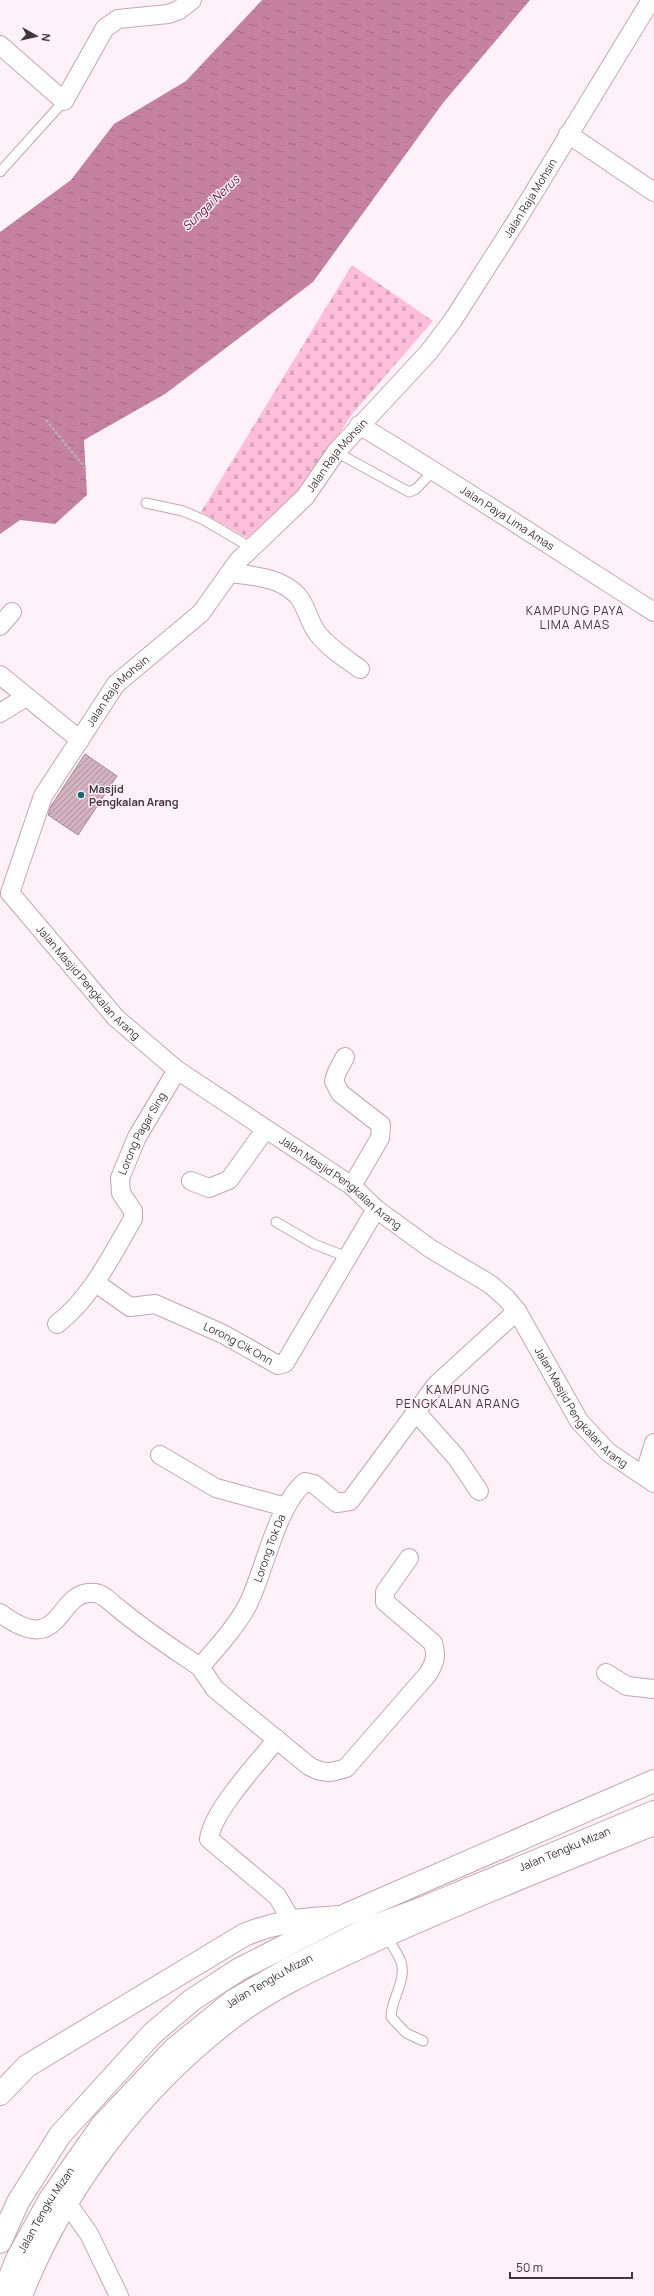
<svg xmlns="http://www.w3.org/2000/svg" width="654" height="2296" viewBox="0 0 654 2296" font-family="Manrope,sans-serif">
<style>
.cemetery{fill:url(#cemetery-stones)}
.water{fill:url(#water-ripples)}
.building{fill:url(#building-hatch);stroke:#a78995}
.lines{fill:none;stroke-linecap:round;stroke-linejoin:round}
.service-casing{stroke:#c6a6b3;stroke-width:11}
.minor-casing{stroke:#c6a6b3;stroke-width:20}
.tertiary-casing{stroke:#c6a6b3;stroke-width:24}
.trunk-casing{stroke:#c6a6b3;stroke-width:24}
.path{stroke:#baadb2;stroke-width:2.5;stroke-dasharray:3 2;stroke-linecap:butt}
.service{stroke:#fff;stroke-width:9}
.minor{stroke:#fff;stroke-width:18}
.tertiary{stroke:#fff;stroke-width:22}
.trunk{stroke:#fff;stroke-width:22}
.poi-dot{fill:#1a676c;stroke:#fff1f7;stroke-width:1.5}
.labels{text-anchor:middle;stroke-width:3;stroke-linejoin:round;paint-order:stroke}
.street-label{font-size:11px;fill:#42353a;stroke:#fff1f7}
.poi-label{font-size:11px;font-weight:bold;fill:#42353a;stroke:#fff1f7;text-anchor:start}
.water-label{font-size:12px;font-style:italic;fill:#631340;stroke:#fff1f7}
.neighbourhood-label{font-size:12px;letter-spacing:1px;fill:#42353a;stroke:#fff1f7}
</style>
<defs>
<pattern id="cemetery-stones" width="16" height="16" patternUnits="userSpaceOnUse"><rect width="16" height="16" fill="#febeda"/><path d="M2 7V4a2 2 0 0 1 4 0v3zM10 15v-3a2 2 0 0 1 4 0v3z" fill="#dba4bc"/></pattern>
<pattern id="water-ripples" width="26" height="14" patternUnits="userSpaceOnUse"><rect width="26" height="14" fill="#c582a0"/><path d="M2 4q2-2 4 0t4 0M15 11q2-2 4 0t4 0" fill="none" stroke="#a26b83"/></pattern>
<pattern id="building-hatch" width="6" height="6" patternUnits="userSpaceOnUse"><rect width="6" height="6" fill="#d3b2c0"/><path d="M-1 1l2-2M0 6l6-6M5 7l2-2" fill="none" stroke="#ad929d"/></pattern>
</defs>
<rect width="100%" height="100%" fill="#fff1f7"/>
<!-- cemetery -->
<path class="cemetery" d="M352 265 433 321 352 414 305 489 247 538 201 512Z"/>
<!-- water -->
<path class="water" d="M262 0H530L443 103 313 282 165 394 84 440 87 495 55 524 20 520 0 534V232L71 180 114 124 186 81Z"/>
<!-- building -->
<path class="building" d="M85 754 117 776 78 835 48 815 51 806Z"/>
<g class="lines">
<defs>
<path id="service" d="M0 172 64 101
M336 452 409 492 416 489 434 470
M146 503 183 511 204 520 250 547
M276 1222 314 1244 347 1257
M387 1937C392 1945 398 1954 401 1962 407 1980 391 1999 391 2017L406 2033 423 2041"/>
<g id="minor">
<path d="M0 45 64 101 105 28 118 19 168 14 179 10 192 0"/>
<path d="M568 134 654 192"/>
<path id="s1" d="M359 425C459 485 556 550 654 612"/>
<path d="M230 573C253 576 281 577 298 596 307 607 309 623 318 634 329 648 345 658 360 669"/>
<path d="M0 626 12 612"/>
<path d="M0 675 80 740"/>
<path d="M0 713 26 697"/>
<path id="s2" d="M10 893 43 796 116 684 201 613 238 561 305 497 336 452 428 353 453 320 517 220 651 0"/>
<path id="s3" d="M10 893 116 1018 177 1070 352 1186 376 1209 431 1249 490 1284 506 1298 517 1311 579 1421 608 1452 654 1483"/>
<path d="M345 1057 337 1072 334 1081 340 1093 381 1125 380 1138 352 1186"/>
<path d="M191 1181 209 1188 229 1180 265 1130"/>
<path id="s4" d="M96 1283 130 1307 155 1304 223 1334 278 1365 285 1363 376 1209"/>
<path id="s5" d="M57 1324C92 1297 111 1256 133 1219V1211L121 1193 120 1178 137 1137 177 1070"/>
<path d="M416 1412 456 1457 479 1491"/>
<path d="M160 1455 216 1488 286 1507"/>
<path d="M644 1476 654 1443"/>
<path id="s6" d="M0 1613C64 1661 55 1588 95 1593 104 1594 111 1603 118 1608 144 1630 172 1648 200 1667 216 1649 241 1621 250 1600 265 1567 278 1504 305 1482L314 1484 337 1503 350 1501 436 1385 517 1311"/>
<path d="M200 1667 215 1689 309 1766C323 1774 331 1773 346 1768L428 1674C435 1662 437 1656 433 1643L385 1602V1592L409 1558"/>
<path d="M606 1673 627 1686 654 1689"/>
<path d="M277 1739C258 1763 213 1810 209 1839L277 1896 299 1933"/>
<path d="M68 2204 89 2234 119 2296"/>
<path d="M23 2296C65 2189 140 2091 231 2021 274 1988 325 1966 374 1943 466 1901 560 1864 654 1826"/>
</g>
<path id="tertiary" d="M0 2094 27 2066 244 1935C277 1921 305 1919 341 1917"/>
<g id="trunk">
<path d="M0 2242 18 2202 60 2135 152 2034 192 2000 238 1970 341 1917 654 1781"/>
<path id="s7" d="M2 2296 18 2257 50 2199 102 2125 174 2049 233 2001 290 1968 369 1928 423 1908 654 1812"/>
</g>
</defs>
<!-- service casing -->
<use href="#service" class="service-casing"/>
<!-- minor casing -->
<use href="#minor" class="minor-casing"/>
<!-- tertiary casing -->
<use href="#tertiary" class="tertiary-casing"/>
<!-- trunk casing -->
<use href="#trunk" class="trunk-casing"/>
<!-- path -->
<path class="path" d="M46 420 86 469"/>
<!-- service -->
<use href="#service" class="service"/>
<!-- minor -->
<use href="#minor" class="minor"/>
<!-- tertiary -->
<use href="#tertiary" class="tertiary"/>
<!-- trunk -->
<use href="#trunk" class="trunk"/>
</g>
<!-- markers -->
<circle class="poi-dot" cx="81" cy="795" r="4"/>
<g class="labels">
<!-- street labels -->
<g class="street-label">
<text dy="4" stroke="none"><textPath href="#s2" startOffset="879">Jalan Raja Mohsin</textPath></text>
<text dy="4" stroke="none"><textPath href="#s2" startOffset="556">Jalan Raja Mohsin</textPath></text>
<text dy="4" stroke="none"><textPath href="#s1" startOffset="175">Jalan Paya Lima Amas</textPath></text>
<text dy="4" stroke="none"><textPath href="#s2" startOffset="232">Jalan Raja Mohsin</textPath></text>
<text dy="4" stroke="none"><textPath href="#s3" startOffset="119">Jalan Masjid Pengkalan Arang</textPath></text>
<text dy="4" stroke="none"><textPath href="#s5" startOffset="225">Lorong Pagar Sing</textPath></text>
<text dy="4" stroke="none"><textPath href="#s3" startOffset="443">Jalan Masjid Pengkalan Arang</textPath></text>
<text dy="4" stroke="none"><textPath href="#s4" startOffset="159">Lorong Cik Onn</textPath></text>
<text dy="4" stroke="none"><textPath href="#s3" startOffset="779">Jalan Masjid Pengkalan Arang</textPath></text>
<text dy="4" stroke="none"><textPath href="#s6" startOffset="381">Lorong Tok Da</textPath></text>
<text dy="4" stroke="none"><textPath href="#s7" startOffset="745">Jalan Tengku Mizan</textPath></text>
<text dy="4" stroke="none"><textPath href="#s7" startOffset="421">Jalan Tengku Mizan</textPath></text>
<text dy="4" stroke="none"><textPath href="#s7" startOffset="97">Jalan Tengku Mizan</textPath></text>
</g>
<!-- poi labels -->
<g class="poi-label">
<text x="89" y="793">Masjid<tspan x="89" dy="13">Pengkalan Arang</tspan></text>
</g>
<!-- water labels -->
<g class="water-label">
<text transform="translate(211 203) rotate(-44)" y="4">Sungai Nerus</text>
</g>
<!-- neighbourhood labels -->
<g class="neighbourhood-label">
<text x="575" y="615">KAMPUNG PAYA<tspan x="575" dy="14">LIMA AMAS</tspan></text>
<text x="458" y="1394">KAMPUNG<tspan x="458" dy="14">PENGKALAN ARANG</tspan></text>
</g>
</g>
<!-- north arrow -->
<g transform="translate(36 36) rotate(98)" stroke="#fff1f7" stroke-width="3" paint-order="stroke">
<path d="M0-3L7 15L0 10L-7 15Z" fill="#42353a"/>
<text y="-6" font-size="11" font-weight="bold" text-anchor="middle" fill="#42353a">N</text>
</g>
<!-- scale -->
<path d="M510 2272v6h122v-6" fill="none" stroke="#42353a" stroke-width="2"/>
<text x="516" y="2272" font-size="12" fill="#42353a" stroke="#fff1f7" stroke-width="3" paint-order="stroke">50 m</text>
</svg>
